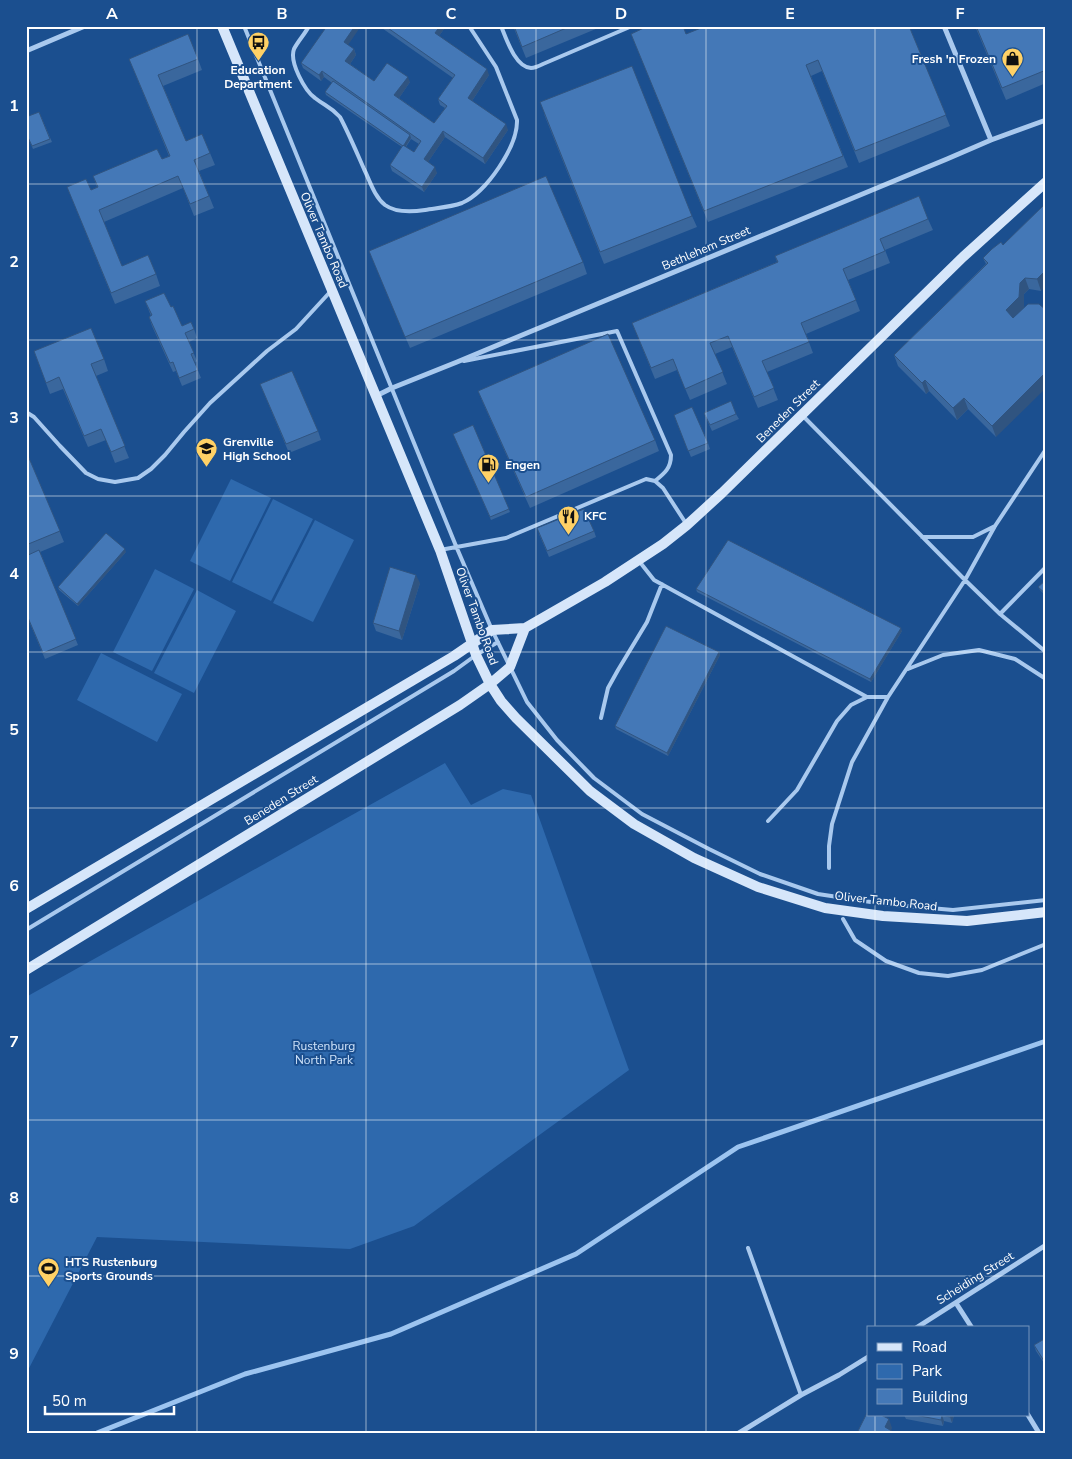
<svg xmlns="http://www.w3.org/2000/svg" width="1072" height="1459" viewBox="0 0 1072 1459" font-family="'Nunito Sans',sans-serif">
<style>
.green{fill:#2e69ad}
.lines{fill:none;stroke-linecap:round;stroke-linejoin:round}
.stream{stroke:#9cc4f0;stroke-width:5}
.lane{stroke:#a9c9ee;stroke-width:4}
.street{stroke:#a9c9ee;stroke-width:5}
.secondary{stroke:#d6e6fa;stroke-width:10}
.wall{fill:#3a679d;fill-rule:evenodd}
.shaded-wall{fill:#305480}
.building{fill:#4478b7;stroke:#305480}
.grid{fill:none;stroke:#fff;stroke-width:1;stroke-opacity:0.55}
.labels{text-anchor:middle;stroke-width:4;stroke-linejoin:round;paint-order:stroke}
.poi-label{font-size:12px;font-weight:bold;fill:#fff;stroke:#1b4f8f;text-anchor:start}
.street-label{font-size:12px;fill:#fff;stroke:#1b4f8f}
.park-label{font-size:12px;fill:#cfe3fa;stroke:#1b4f8f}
.neatline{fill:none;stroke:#fff;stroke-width:2}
.grid-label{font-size:16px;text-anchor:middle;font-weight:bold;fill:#fff}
</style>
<rect width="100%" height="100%" fill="#1b4f8f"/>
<!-- green -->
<path class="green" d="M231 479 271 498 230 581 190 561Z
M273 499 313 519 271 601 232 582Z
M315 520 354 540 313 622 273 603Z
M155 569 194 589 152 671 113 652Z
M197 590 236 611 194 693 154 673Z
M101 653 182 694 157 742 77 700Z
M445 763 471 805 503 789 531 795 629 1070 414 1226 350 1249 97 1237 26 1374V997Z"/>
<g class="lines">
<!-- stream -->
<path class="stream" d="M97 1433 245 1374 391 1334 576 1254 738 1147 1046 1041"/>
<!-- lane -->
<path class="lane" d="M244 26 456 546 492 630 527 702 557 740 594 778 642 814 709 849 760 874 818 894 884 904 953 910 1046 900
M309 26C305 34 298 41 294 49 289 62 305 91 315 98 325 106 330 106 340 117 349 134 356 151 364 169 370 181 374 196 385 205 396 213 412 212 425 210 437 208 451 207 462 203 486 193 518 146 517 120L496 67 469 26
M501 26C506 38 515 67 531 68 535 68 539 66 543 64L632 26
M464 361 617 331 671 455C671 468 665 473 655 481
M26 412 34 417 60 446 86 473 98 479 115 482 138 478 151 469 165 455 184 432 210 403 267 351 296 329 330 292
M803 416 965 580 1000 614 1046 652
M922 537H973L995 526
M440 550 506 538 646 479 655 481 663 488 687 525
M639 561 654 580 867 697
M1000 614 1046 567
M908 669 943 655 979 650 1015 659 1046 679
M601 718 608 688 618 670 647 622 662 584
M768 821 797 790 837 721 851 705 867 697H888
M829 868V846L832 824 852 762 888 697 965 580 995 526 1046 449
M843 919 855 940 886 961 919 973 948 976 982 970 1046 944
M26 930 454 671 476 655 498 642
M748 1248 801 1395"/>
<!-- street -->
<path class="street" d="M944 26 991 140
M26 51 85 26
M376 396 392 388 457 362 947 159 991 140 1046 120
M956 1303 972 1328
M916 1328 1046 1245
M1028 1415 1039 1433
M739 1433 801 1395 839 1375 868 1357"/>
<!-- secondary -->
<path class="secondary" d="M222 26 440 550 476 655 490 684 501 701 516 718 590 791 634 824 694 858 758 887 825 908 883 916 967 921 1046 912
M26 909 454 656 492 630 525 628 605 582 663 544 687 525 722 493 963 257 1046 182
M26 970 460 705 490 684 510 667 525 628"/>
</g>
<!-- wall -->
<path class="wall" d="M379 26H446L439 36 489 75 472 101 508 130 485 164 445 137 428 162 437 173 424 192 392 171 390 165 402 147 326 95 325 92 332 83 324 77 321 81 303 68 301 63 348 45 354 49 356 55 350 64 374 81 410 82 399 98 434 123 445 108 440 105 438 99 453 78ZM411 139 419 144 414 152 406 147Z
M513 26H603L526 58Z
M909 26 950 126 859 163 822 71 811 76 848 167 708 222 631 34H686Z
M975 26H1046V83L1006 100Z
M129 59H198L202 70 163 86 186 141 210 153 215 165 199 171 214 208 194 216 183 188 104 222 122 266 156 274 160 286 115 304 67 187 91 190 97 187 93 176 162 159 169 156Z
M39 112 52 142 33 149 26 133Z
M544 114 692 216 697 227 604 264Z
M1046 203 1041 291 1029 289 1024 294V308L996 437 968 409 957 420 929 391 926 394 898 366 894 355 986 264 983 258 1003 245Z
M928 219 933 230 885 250 890 263 848 280 860 311 806 334 813 353 767 372 778 400 758 408 732 347 715 354 727 384 690 400 677 370 655 379 632 323 777 262 775 256Z
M369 251 583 262 587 274 410 348Z
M145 301 171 307 182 326 194 329 197 338 189 342 197 361 195 363 201 378 182 386 176 371 173 372 152 326 149 317 151 316Z
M34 351 104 359 108 371 96 376 129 458 115 463 106 440 88 447 63 389 50 394Z
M260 384 318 431 321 440 289 453Z
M478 391 655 440 659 451 530 508 483 403Z
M704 413 736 414 739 419 712 431Z
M676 421 708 443 710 449 691 457Z
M473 425 510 512 491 520 453 434Z
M26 451 64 542 40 552 78 645 45 659 26 614 29 555 26 549Z
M594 531 596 537 549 557 539 534Z
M126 552 78 606 59 590 58 587Z
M1046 580V596L1040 590 1038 587Z
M420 583 402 640 376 631 373 623Z
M696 589 902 631 871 682 697 592Z
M719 652 720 655 668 756 616 729 615 726Z
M1046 1338V1366L1036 1351 1034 1345Z
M904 1415H954L952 1423 944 1421 943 1426 906 1419Z"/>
<!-- shaded-wall -->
<path class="shaded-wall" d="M355 26H361L346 48 344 42Z
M440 26H446L437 39 435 33Z
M354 49 356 55 348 67 345 61Z
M487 69 489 75 470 104 468 98Z
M322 71 324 77 321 81 319 75Z
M408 77 410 82 397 101 394 95Z
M506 124 508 130 485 164 483 158Z
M443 131 445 137 426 165 424 159Z
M410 135 411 138 404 149 403 146Z
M435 167 437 173 424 192 422 187Z
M1046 270V286L1041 291 1037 279Z
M1025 278 1029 289 1024 294V308L1010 322 1006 310 1020 283Z
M1046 372V388L996 437 992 426Z
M925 380 929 391 926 394 922 383Z
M964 398 968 409 957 420 953 408Z
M125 549 126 552 78 606 77 604Z
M416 575 420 583 402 640 399 631Z
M901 628 902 631 871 682 870 679Z
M719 652 720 655 668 756 667 753Z
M942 1415 944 1421 943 1426 941 1420Z
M950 1415H954L952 1423 950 1417Z
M889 1419 892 1428 890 1433 885 1427Z"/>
<!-- building -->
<path class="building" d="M327 26H355L344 42 354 49 345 61 374 81 387 63 408 77 394 95 434 123 447 106 438 99 455 75 385 26H440L435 33 487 69 468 98 506 124 483 158 443 131 424 159 435 167 422 187 390 165 403 145 414 152 421 141 322 71 319 75 301 63Z
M514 26H571L522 47Z
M648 26H683L686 34 706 26H909L946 115 855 151 818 60 806 65 843 156 704 211 631 34Z
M976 26H1046V70L1002 88Z
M188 34 198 59 158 75 186 141 202 134 210 153 194 160 209 196 190 204 178 176 99 210 122 266 148 255 156 274 111 293 67 187 86 179 91 190 98 187 93 176 157 149 162 159 170 156 129 59Z
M632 66 692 216 600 252 540 102Z
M333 81 410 135 404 145 403 146 325 92Z
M39 112 50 139 32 146 26 133V117Z
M546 176 583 262 405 337 369 251Z
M919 196 928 219 880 239 885 251 843 269 856 300 801 323 809 342 762 361 774 388 754 397 728 336 710 343 723 372 685 389 673 359 651 368 632 323 778 262 775 256Z
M1046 203V270L1037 279 1025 278 1020 283 1019 297 1006 310 1013 318 1028 304H1039L1046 310V372L992 426 964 398 953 408 925 380 922 383 894 355 988 263 983 258 992 249 1001 242 1003 245Z
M164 293 171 307 173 306 182 326 191 322 194 329 185 333 194 353 191 354 198 370 179 378 173 362 170 363 149 317 152 315 145 301Z
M91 328 104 359 91 364 125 446 111 452 101 429 84 436 59 377 46 383 34 351Z
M608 334 655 440 526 497 478 391Z
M292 371 318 431 286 444 260 384Z
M731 401 736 414 710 425 704 413Z
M692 407 708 443 688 451 674 415Z
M473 425 509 509 490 517 453 434Z
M26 451 60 531 26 545Z
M584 509 594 531 547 551 537 528Z
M106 533 125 549 77 604 58 587Z
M728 540 901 628 870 679 696 589Z
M39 550 76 639 43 653 26 613V556Z
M390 567 416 575 399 631 373 623Z
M1046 580V594L1038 587Z
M666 626 719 652 667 753 615 726Z
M1046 1338V1364L1034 1345Z
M868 1411V1415H881L889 1419 885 1427 895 1433H857Z
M915 1415H950V1417L942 1415 941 1420Z"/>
<!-- grid -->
<path class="grid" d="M197 26V1433M366 26V1433M536 26V1433M706 26V1433M875 26V1328M26 184H1046M26 340H1046M26 496H1046M26 652H1046M26 808H1046M26 964H1046M26 1120H1046M26 1276H1046M875 1415V1433"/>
<!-- icons -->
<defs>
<symbol id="bus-pin" viewBox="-11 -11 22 30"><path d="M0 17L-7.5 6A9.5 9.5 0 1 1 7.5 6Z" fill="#ffd166" stroke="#1b4f8f"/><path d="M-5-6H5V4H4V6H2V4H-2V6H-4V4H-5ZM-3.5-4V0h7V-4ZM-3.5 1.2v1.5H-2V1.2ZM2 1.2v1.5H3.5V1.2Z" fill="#111"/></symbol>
<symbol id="shop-pin" viewBox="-11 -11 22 30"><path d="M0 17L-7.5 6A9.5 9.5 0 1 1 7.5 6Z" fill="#ffd166" stroke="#1b4f8f"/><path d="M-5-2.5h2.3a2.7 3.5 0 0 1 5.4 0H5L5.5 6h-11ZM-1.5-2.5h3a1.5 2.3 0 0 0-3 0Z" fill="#111"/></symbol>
<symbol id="school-pin" viewBox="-11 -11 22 30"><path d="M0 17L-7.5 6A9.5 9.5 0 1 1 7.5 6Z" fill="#ffd166" stroke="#1b4f8f"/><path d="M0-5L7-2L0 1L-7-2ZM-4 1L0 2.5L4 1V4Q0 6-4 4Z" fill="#111"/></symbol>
<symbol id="fuel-pin" viewBox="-11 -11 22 30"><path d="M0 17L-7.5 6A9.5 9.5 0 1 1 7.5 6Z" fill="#ffd166" stroke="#1b4f8f"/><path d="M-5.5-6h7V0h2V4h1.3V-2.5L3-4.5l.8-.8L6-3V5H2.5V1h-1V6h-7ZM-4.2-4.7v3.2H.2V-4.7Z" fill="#111"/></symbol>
<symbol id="restaurant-pin" viewBox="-11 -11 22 30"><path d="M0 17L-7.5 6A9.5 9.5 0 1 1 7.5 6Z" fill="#ffd166" stroke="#1b4f8f"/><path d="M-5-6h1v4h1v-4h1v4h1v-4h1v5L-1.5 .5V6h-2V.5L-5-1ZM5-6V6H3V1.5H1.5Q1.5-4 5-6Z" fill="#111"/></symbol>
<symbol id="stadium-pin" viewBox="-11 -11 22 30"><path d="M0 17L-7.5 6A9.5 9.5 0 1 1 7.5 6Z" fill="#ffd166" stroke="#1b4f8f"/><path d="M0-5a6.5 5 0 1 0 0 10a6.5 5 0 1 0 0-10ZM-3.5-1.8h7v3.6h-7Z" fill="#111"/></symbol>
</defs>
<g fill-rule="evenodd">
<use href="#bus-pin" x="246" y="30" width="25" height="34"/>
<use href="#shop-pin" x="1000" y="46" width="25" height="34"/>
<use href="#school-pin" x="194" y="436" width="25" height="34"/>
<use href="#fuel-pin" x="476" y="452" width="25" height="34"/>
<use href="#restaurant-pin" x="556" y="504" width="25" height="34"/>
<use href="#stadium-pin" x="36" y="1256" width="25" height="34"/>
</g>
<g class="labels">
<!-- poi labels -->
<g class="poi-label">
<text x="996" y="63" text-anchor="end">Fresh 'n Frozen</text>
<text x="258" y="74" text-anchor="middle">Education<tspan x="258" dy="14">Department</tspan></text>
<text x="223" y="446">Grenville<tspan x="223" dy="14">High School</tspan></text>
<text x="505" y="469">Engen</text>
<text x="584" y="520">KFC</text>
<text x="65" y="1266">HTS Rustenburg<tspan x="65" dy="14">Sports Grounds</tspan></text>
</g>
<!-- street labels -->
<g class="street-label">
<text transform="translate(324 240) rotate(67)" y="4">Oliver Tambo Road</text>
<text transform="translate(706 248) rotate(-23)" y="4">Bethlehem Street</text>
<text transform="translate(788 411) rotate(-45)" y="4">Beneden Street</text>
<text transform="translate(477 616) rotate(70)" y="4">Oliver Tambo Road</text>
<text transform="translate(281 800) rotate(-32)" y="4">Beneden Street</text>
<text transform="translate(886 901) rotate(6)" y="4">Oliver Tambo Road</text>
<text transform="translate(975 1278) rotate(-32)" y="4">Scheiding Street</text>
</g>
<!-- park labels -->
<g class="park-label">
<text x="324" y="1050">Rustenburg<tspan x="324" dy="14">North Park</tspan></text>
</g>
</g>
<!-- border -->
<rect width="1072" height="1459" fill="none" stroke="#1b4f8f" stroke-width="55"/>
<!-- legend -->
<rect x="867" y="1326" width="162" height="90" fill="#1b4f8f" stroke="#7695bc"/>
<rect x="877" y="1343" width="25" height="8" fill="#d6e6fa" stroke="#7695bc"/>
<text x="912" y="1352" font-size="15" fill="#ffffff">Road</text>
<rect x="877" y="1364" width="25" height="15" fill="#2e69ad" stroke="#7695bc"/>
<text x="912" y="1376" font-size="15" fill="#ffffff">Park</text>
<rect x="877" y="1389" width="25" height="15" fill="#4478b7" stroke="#7695bc"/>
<text x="912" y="1402" font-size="15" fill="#ffffff">Building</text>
<!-- scale -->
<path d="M45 1406v8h129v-8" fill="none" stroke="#ffffff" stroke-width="2.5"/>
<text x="52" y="1406" font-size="15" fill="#ffffff" stroke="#1b4f8f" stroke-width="4" paint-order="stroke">50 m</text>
<rect x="28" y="28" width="1016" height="1404" class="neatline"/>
<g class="grid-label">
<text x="112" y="19">A</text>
<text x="282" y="19">B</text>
<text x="451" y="19">C</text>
<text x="621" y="19">D</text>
<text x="790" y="19">E</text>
<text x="960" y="19">F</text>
<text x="14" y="111">1</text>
<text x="14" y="267">2</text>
<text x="14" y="423">3</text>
<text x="14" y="579">4</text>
<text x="14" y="735">5</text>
<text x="14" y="891">6</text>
<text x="14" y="1047">7</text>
<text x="14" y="1203">8</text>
<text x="14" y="1359">9</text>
</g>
</svg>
